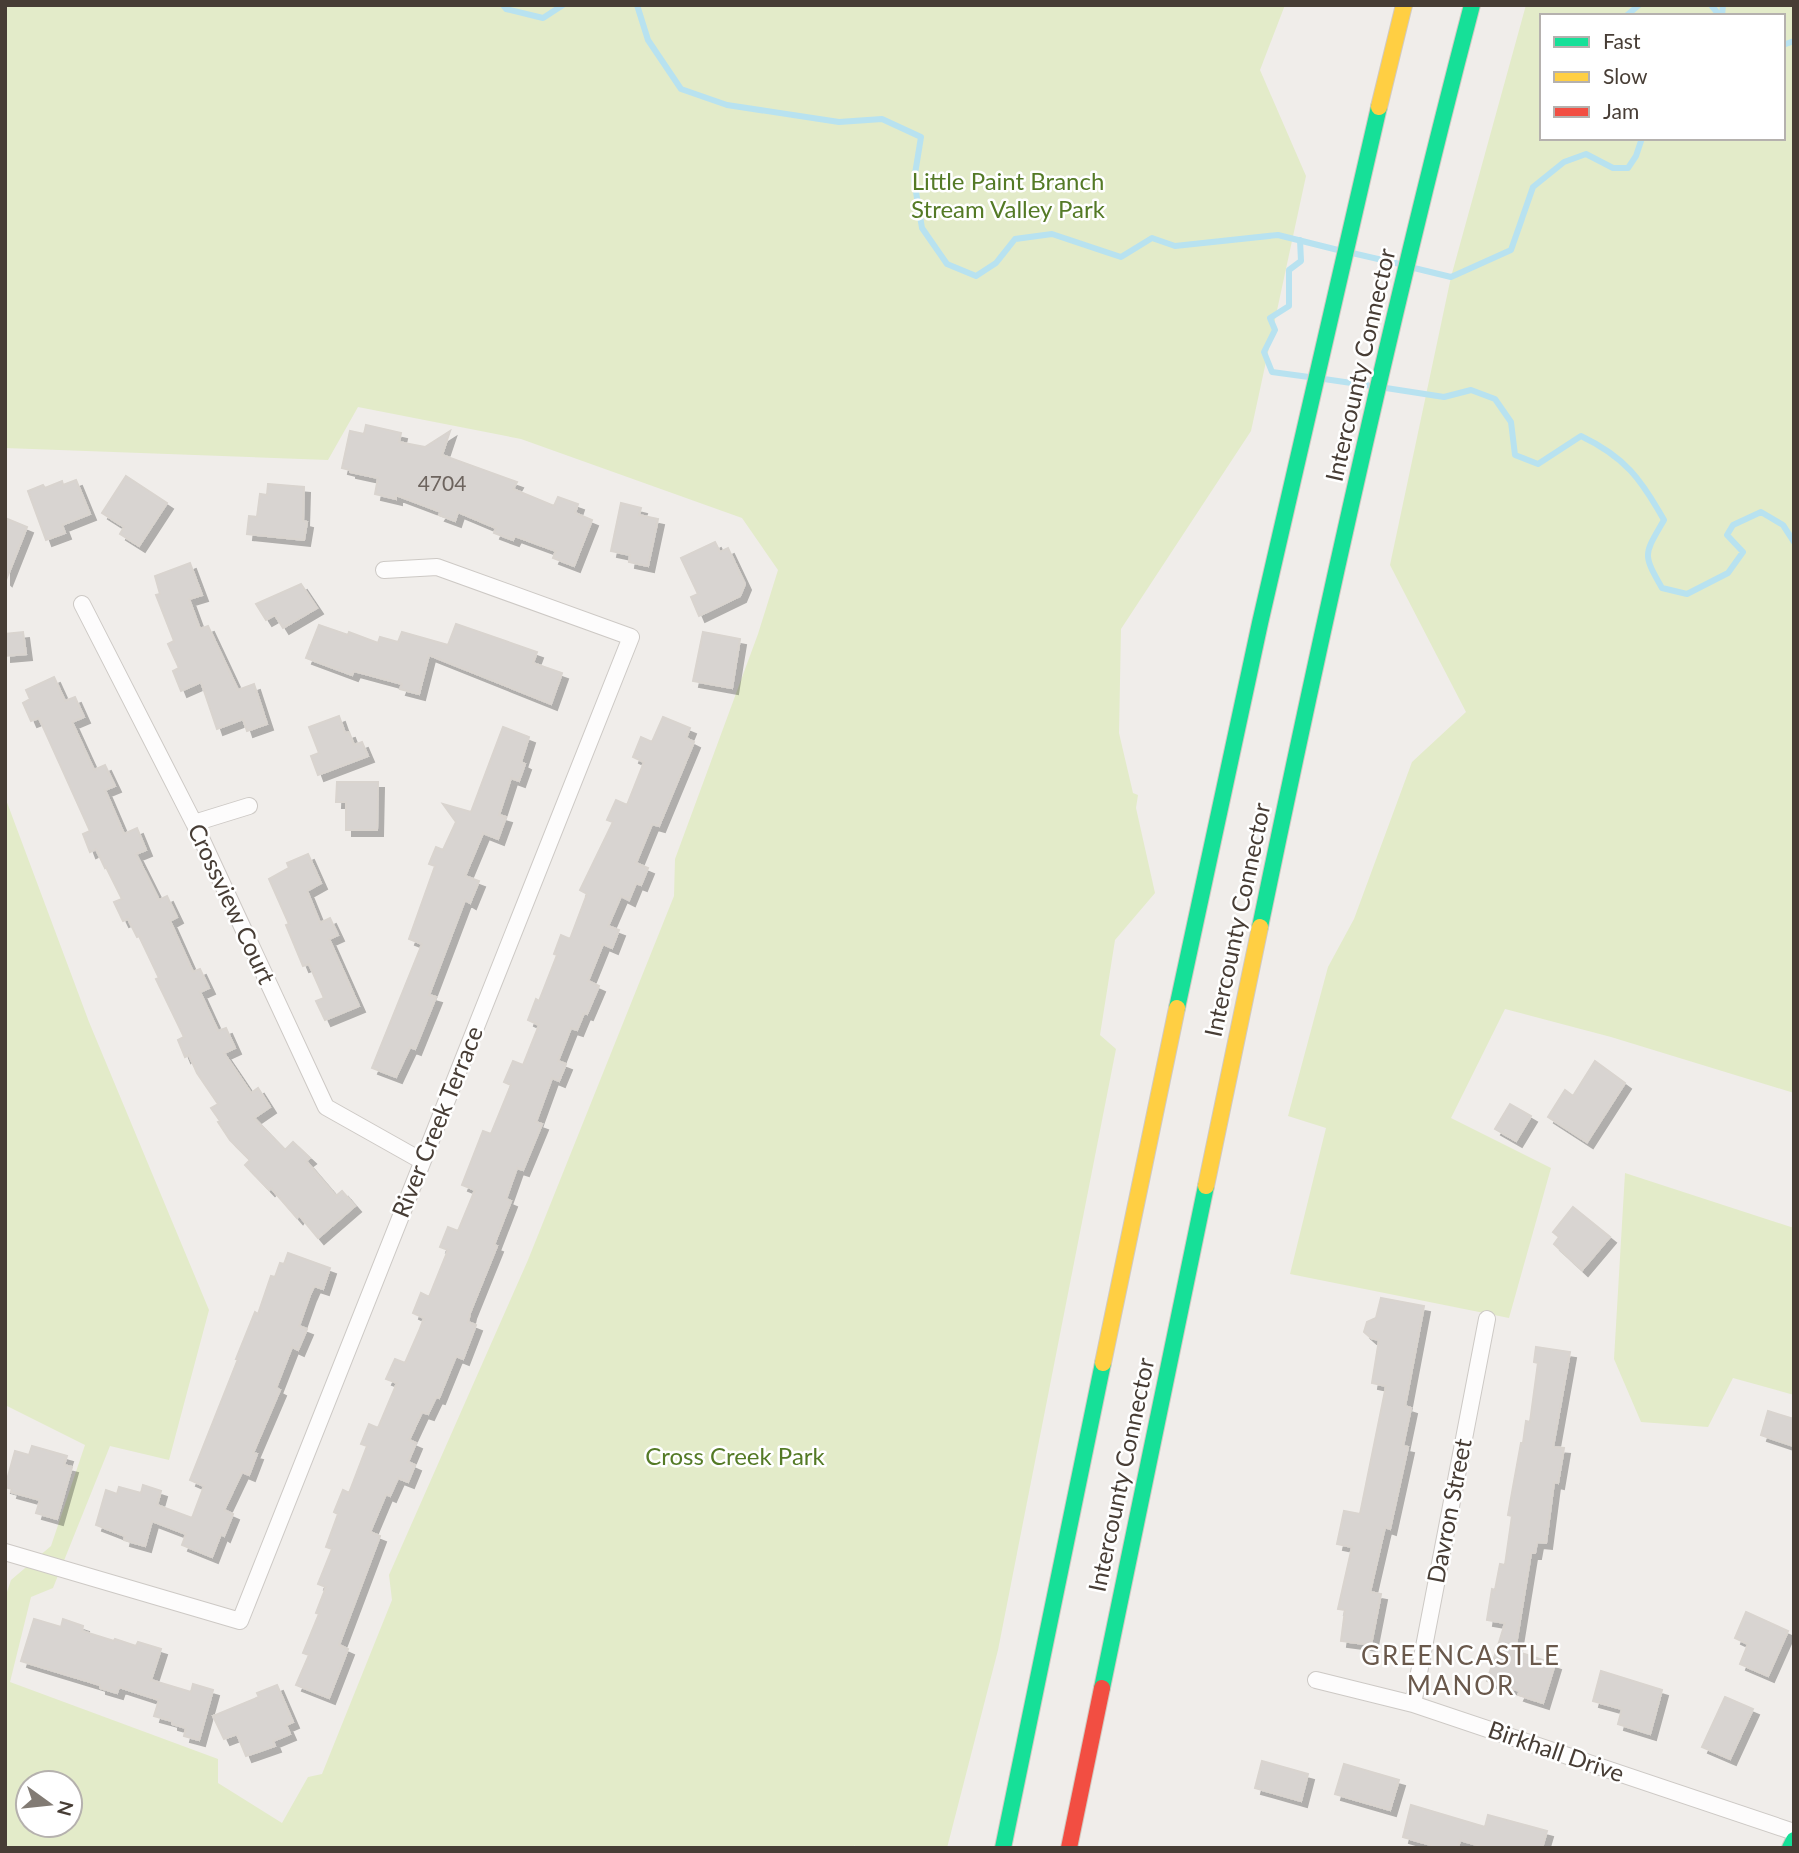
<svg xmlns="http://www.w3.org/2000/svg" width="1799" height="1853" viewBox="0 0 1799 1853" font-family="Lato,sans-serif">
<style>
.green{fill:#e3ebc9;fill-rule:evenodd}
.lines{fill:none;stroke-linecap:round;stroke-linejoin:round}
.stream{stroke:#b8e2f0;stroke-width:6}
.building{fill:#d8d4d1;stroke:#d9d4cf;stroke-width:2;filter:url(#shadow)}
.street-casing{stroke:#cdc9c5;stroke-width:18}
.fast-casing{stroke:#d1cac2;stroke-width:18}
.slow-casing{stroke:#d1cac2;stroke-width:18}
.jam-casing{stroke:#d1cac2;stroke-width:18}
.street{stroke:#fdfcfc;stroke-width:16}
.fast{stroke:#16e098;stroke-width:16}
.slow{stroke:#ffcf43;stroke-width:16}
.jam{stroke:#f24e42;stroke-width:16}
.labels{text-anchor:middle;stroke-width:5;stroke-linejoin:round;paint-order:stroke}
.number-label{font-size:21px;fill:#6d645e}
.park-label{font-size:24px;fill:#547a26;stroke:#fff}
.street-label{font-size:24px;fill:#473d35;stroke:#fff}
.neighbourhood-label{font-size:26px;letter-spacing:2px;fill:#6a594c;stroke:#fff}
</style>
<defs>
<filter id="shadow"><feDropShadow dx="6" dy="6" stdDeviation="0" flood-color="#0004"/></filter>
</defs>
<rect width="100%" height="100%" fill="#f0edea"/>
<!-- green -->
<path class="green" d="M5 5H1285L1260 70 1306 176 1251 431 1121 629 1119 733 1133 793 1138 795 1136 808 1155 893 1115 940 1100 1035 1116 1049 998 1650 947 1848H855V1845L853 1848H5V1598L11 1580 51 1546 85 1445 5 1405V797L89 1022 209 1310 169 1460 110 1446 53 1588 31 1597 10 1682 218 1759V1783L282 1823 308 1777 322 1774 392 1600 389 1575 528 1260 674 896 675 859 758 634 778 570 742 518 521 439 358 407 328 460 5 448ZM28 1783H70V1825H28Z
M1526 5H1794V1093L1611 1037 1505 1009 1451 1118 1551 1168 1509 1318 1290 1274 1326 1128 1288 1116 1328 967 1354 919 1412 762 1466 712 1390 565 1451 277ZM1542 16H1783V138H1542Z
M1625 1173 1794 1228V1395L1733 1378 1708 1427 1641 1422 1614 1359Z"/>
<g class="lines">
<!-- stream -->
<path class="stream" d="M503 5 506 9 543 18 563 5
M637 5 648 40 681 89 727 105 839 122 882 119 921 137 914 180 922 228 947 264 976 276 996 263 1015 239 1052 234 1121 257 1152 238 1175 246 1278 235 1338 250
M1711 5 1720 16
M1626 16 1639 5
M1722 16 1723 5
M1783 45 1794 41
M1300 240 1301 261 1289 270V306L1270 318 1275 330 1264 352 1272 372 1309 377
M1352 253 1400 264
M1414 268 1451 277 1511 250 1533 187 1564 162 1586 154 1613 168H1628L1636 156 1642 138
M1324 379 1372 386
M1386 388 1444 397 1471 390 1495 399 1511 422 1515 455 1538 464 1581 436C1625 457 1641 479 1664 520 1644 555 1642 553 1662 588L1687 594 1728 573 1743 552 1727 535 1733 525 1761 512 1783 525 1794 542"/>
</g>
<!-- building -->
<path class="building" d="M366 425 401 433 399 442 425 447 450 431 442 455 517 482 513 489 554 506 558 497 578 504 575 513 592 520 574 566 553 558 556 551 515 536 513 540 494 533 496 528 458 512 455 521 439 515 441 512 396 495V499L375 494 378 478 350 472V470L342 468 350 431 364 434Z
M126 476 167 503 139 546 120 534 124 527 102 513Z
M76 480 90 514 62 525 65 533 46 540 28 491 43 485 45 488 62 481 63 485Z
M268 484 304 487 303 521 307 522 304 540 247 534 249 516 257 517 260 494 267 495Z
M621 503 641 508 639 515 658 519 648 566 629 562 630 555 611 551Z
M5 518 27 527 6 580 5 579Z
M715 542 720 552 728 548 745 584 740 596 699 616 691 597 698 594 681 558Z
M190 563 202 595 189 599 200 629 208 626 238 690 254 684 267 724 247 731 243 719 217 729 201 682 181 691 173 671 179 668 168 644 174 641 156 595 160 594 155 576Z
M301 584 317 608 283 628 275 615 266 620 256 604Z
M456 624 537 652 533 663 562 673 551 704 429 655 419 694 400 689 402 684 354 671 352 675 306 658 319 625 348 635 349 632 378 643 380 637 398 642 402 632 448 645Z
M23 632 26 654 5 656V634Z
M703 632 740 639 732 688 693 681Z
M54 677 65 701 75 697 84 717 72 722 94 770 105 765 115 786 105 790 124 834 137 828 146 850 136 854 159 900 167 896 177 917 170 921 193 972 200 969 209 988 200 992 218 1031 226 1028 235 1048 224 1053 251 1093 258 1088 270 1107 254 1118 285 1150 293 1142 310 1158 306 1161 336 1196 342 1191 355 1206 318 1238 299 1215 297 1218 271 1188 269 1190 245 1165 250 1160 230 1140 218 1122 220 1121 211 1108 218 1104 197 1073 189 1055 185 1057 178 1040 184 1037 156 979 159 978 139 936 137 937 128 919 123 921 114 902 122 899 106 867 105 868 96 849 90 852 83 834 90 831 39 718 31 721 23 703 30 699 26 690Z
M339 716 345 733 349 732 354 745 362 742 368 756 318 775 311 756 319 753 309 727Z
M663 717 690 728 686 738 694 742 659 826 652 824 636 863 648 868 641 885 636 883 629 900 621 896 608 926 619 930 612 948 603 944 588 981 599 986 587 1014 584 1013 577 1030 571 1028 558 1061 566 1064 559 1081 552 1078 536 1122 542 1124 523 1170 517 1168 506 1199 511 1201 494 1245 497 1246 470 1313 468 1322 476 1325 463 1359 456 1356 439 1398 436 1397 428 1414 422 1412 409 1440 416 1443 408 1462 415 1465 408 1482 398 1478 390 1496 386 1494 370 1532 380 1536 339 1645 348 1649 329 1698 296 1685 309 1655 303 1653 319 1614 316 1613 326 1587 318 1584 332 1549 326 1547 338 1514 334 1512 343 1490 349 1493 367 1446 361 1444 369 1424 378 1428 397 1383 386 1379 395 1359 405 1363 419 1331 424 1318 413 1313 421 1293 429 1297 448 1250 440 1247 448 1227 458 1231 475 1190 462 1185 483 1131 491 1134 511 1085 504 1082 513 1061 523 1065 539 1025 528 1020 536 999 539 1001 557 955 554 954 561 935 570 939 587 894 580 890 613 822 607 820 616 800 627 805 644 762 633 757 641 737 652 742Z
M503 727 529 737 521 762 525 764 519 781 511 778 499 815 506 817 498 839 483 833 465 876 479 881 470 903 465 900 429 995 436 997 415 1049 410 1047 396 1077 372 1068 422 944 409 939 435 866 429 864 436 847 443 850 456 822 443 804 471 812Z
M337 782H378L377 830H346V802H336Z
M308 854 321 883 307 891 320 923 330 918 338 935 329 939 359 1006 325 1020 316 1001 324 998 309 964 303 966 286 925 289 924 269 879 289 868 287 863Z
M1595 1061 1625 1083 1587 1142 1548 1117 1565 1090 1573 1096Z
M1510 1104 1531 1116 1516 1141 1495 1129Z
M1573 1207 1610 1237 1582 1270 1554 1244 1559 1237 1553 1232Z
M288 1253 330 1268 323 1289 314 1286 310 1295 299 1326 307 1329 298 1350 292 1347 276 1388 280 1390 253 1453 257 1454 249 1475 242 1472 224 1510 233 1514 224 1536 221 1534 212 1557 182 1545 186 1534 152 1521 145 1546 124 1540 125 1536 96 1525 106 1490 117 1494 119 1487 141 1493 143 1485 161 1491 157 1505 192 1518 204 1486 190 1480 238 1359H236L255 1312 258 1314 271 1276 275 1277 280 1263 284 1264Z
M1381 1298 1424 1306 1405 1406 1411 1408 1403 1446 1408 1447 1390 1529 1385 1527 1370 1592 1381 1594 1371 1645 1341 1641 1345 1610 1338 1609 1352 1547 1337 1544 1344 1511 1360 1514 1386 1386 1372 1383 1379 1340 1371 1338 1364 1332 1367 1322 1376 1318Z
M1536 1347 1570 1352 1553 1447 1564 1448 1558 1483 1554 1482 1546 1543 1537 1542 1535 1553H1531L1515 1651 1555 1664 1543 1703 1518 1695 1520 1691 1487 1681 1505 1623 1487 1620 1492 1589 1495 1590 1500 1564 1505 1565 1512 1516 1508 1515 1513 1487 1521 1443H1523L1526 1421 1530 1422 1538 1363 1534 1362Z
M1768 1411 1794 1419V1446L1761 1435Z
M32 1446 67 1456 64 1465 72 1467 57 1519 36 1513 40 1500 11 1492 12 1489 5 1487 15 1451 29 1455Z
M1746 1612 1788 1631 1768 1676 1740 1664 1748 1644 1735 1638Z
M34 1619 61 1627 63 1619 83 1626 82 1631 114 1641 115 1639 136 1646 138 1642 161 1649 151 1680 191 1692 193 1684 213 1690 199 1740 184 1736 186 1728 172 1724V1721L154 1716 159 1700 119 1687 117 1693 100 1688V1685L21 1661Z
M1601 1671 1662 1690 1650 1734 1618 1724 1622 1709 1593 1701Z
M277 1685 293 1722 286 1725 290 1734 273 1741 275 1746 246 1756 237 1734 224 1739 213 1716 259 1697 257 1693Z
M1725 1697 1753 1709 1730 1759 1702 1747Z
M1262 1761 1308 1774 1301 1801 1255 1788Z
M1344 1764 1399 1780 1390 1810 1335 1794Z
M1411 1805 1485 1827 1488 1815 1547 1831 1542 1848H1487L1460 1840 1458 1848H1431V1845L1403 1837Z"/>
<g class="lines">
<defs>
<path id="street" d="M82 604 194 823 326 1107 422 1161
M194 823 249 806
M5 1552 240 1621 631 637 437 567 384 570
M1316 1680 1413 1704 1794 1832
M1413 1704 1487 1319"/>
<path id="fast" d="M1260 927C1324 618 1392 310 1472 5
M1177 1008 1260 623 1379 107
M1102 1688 1206 1186
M1003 1848 1103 1363
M1790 1848 1794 1840"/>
<path id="slow" d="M1379 107 1404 5
M1206 1186 1260 927
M1103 1363 1177 1008"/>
<path id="jam" d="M1069 1848 1102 1688"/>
</defs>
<!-- street casing -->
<use href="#street" class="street-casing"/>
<!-- fast casing -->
<use href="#fast" class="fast-casing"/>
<!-- slow casing -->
<use href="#slow" class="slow-casing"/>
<!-- jam casing -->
<use href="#jam" class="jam-casing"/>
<!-- street -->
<use href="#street" class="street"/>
<!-- fast -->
<use href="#fast" class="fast"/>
<!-- slow -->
<use href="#slow" class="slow"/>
<!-- jam -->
<use href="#jam" class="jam"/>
</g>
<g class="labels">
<!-- number labels -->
<g class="number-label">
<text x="442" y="491">4704</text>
</g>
<!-- park labels -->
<g class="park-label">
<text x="1008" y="190">Little Paint Branch<tspan x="1008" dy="28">Stream Valley Park</tspan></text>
<text x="735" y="1465">Cross Creek Park</text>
</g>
<!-- street labels -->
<g class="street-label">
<text transform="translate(1361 365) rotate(-77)" y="8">Intercounty Connector</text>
<text transform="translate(231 904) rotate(65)" y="8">Crossview Court</text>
<text transform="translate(1238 920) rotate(-78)" y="8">Intercounty Connector</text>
<text transform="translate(438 1122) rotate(-68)" y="8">River Creek Terrace</text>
<text transform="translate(1122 1475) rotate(-78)" y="8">Intercounty Connector</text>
<text transform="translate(1450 1511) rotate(-79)" y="8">Davron Street</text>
<text transform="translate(1556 1752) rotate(19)" y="8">Birkhall Drive</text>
</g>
<!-- neighbourhood labels -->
<g class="neighbourhood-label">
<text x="1461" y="1665">GREENCASTLE<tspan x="1461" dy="30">MANOR</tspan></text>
</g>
</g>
<!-- border -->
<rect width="1799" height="1853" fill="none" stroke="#473d35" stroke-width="14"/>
<!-- legend -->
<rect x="1540" y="14" width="245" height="126" fill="#ffffff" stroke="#b5b1ae" stroke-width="2"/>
<rect x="1554" y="37" width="35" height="10" fill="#16e098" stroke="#b5b1ae" stroke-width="2"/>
<text x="1603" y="49" font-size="21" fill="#473d35">Fast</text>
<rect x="1554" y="72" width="35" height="10" fill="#ffcf43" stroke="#b5b1ae" stroke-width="2"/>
<text x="1603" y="84" font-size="21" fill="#473d35">Slow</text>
<rect x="1554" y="107" width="35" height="10" fill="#f24e42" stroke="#b5b1ae" stroke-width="2"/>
<text x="1603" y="119" font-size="21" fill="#473d35">Jam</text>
<!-- north arrow -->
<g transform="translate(49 1804) rotate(105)"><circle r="33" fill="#ffffff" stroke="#b5b1ae" stroke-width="2"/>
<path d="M0-5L12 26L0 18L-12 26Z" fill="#827b74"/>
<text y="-10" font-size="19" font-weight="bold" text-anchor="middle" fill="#473d35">N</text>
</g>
</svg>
